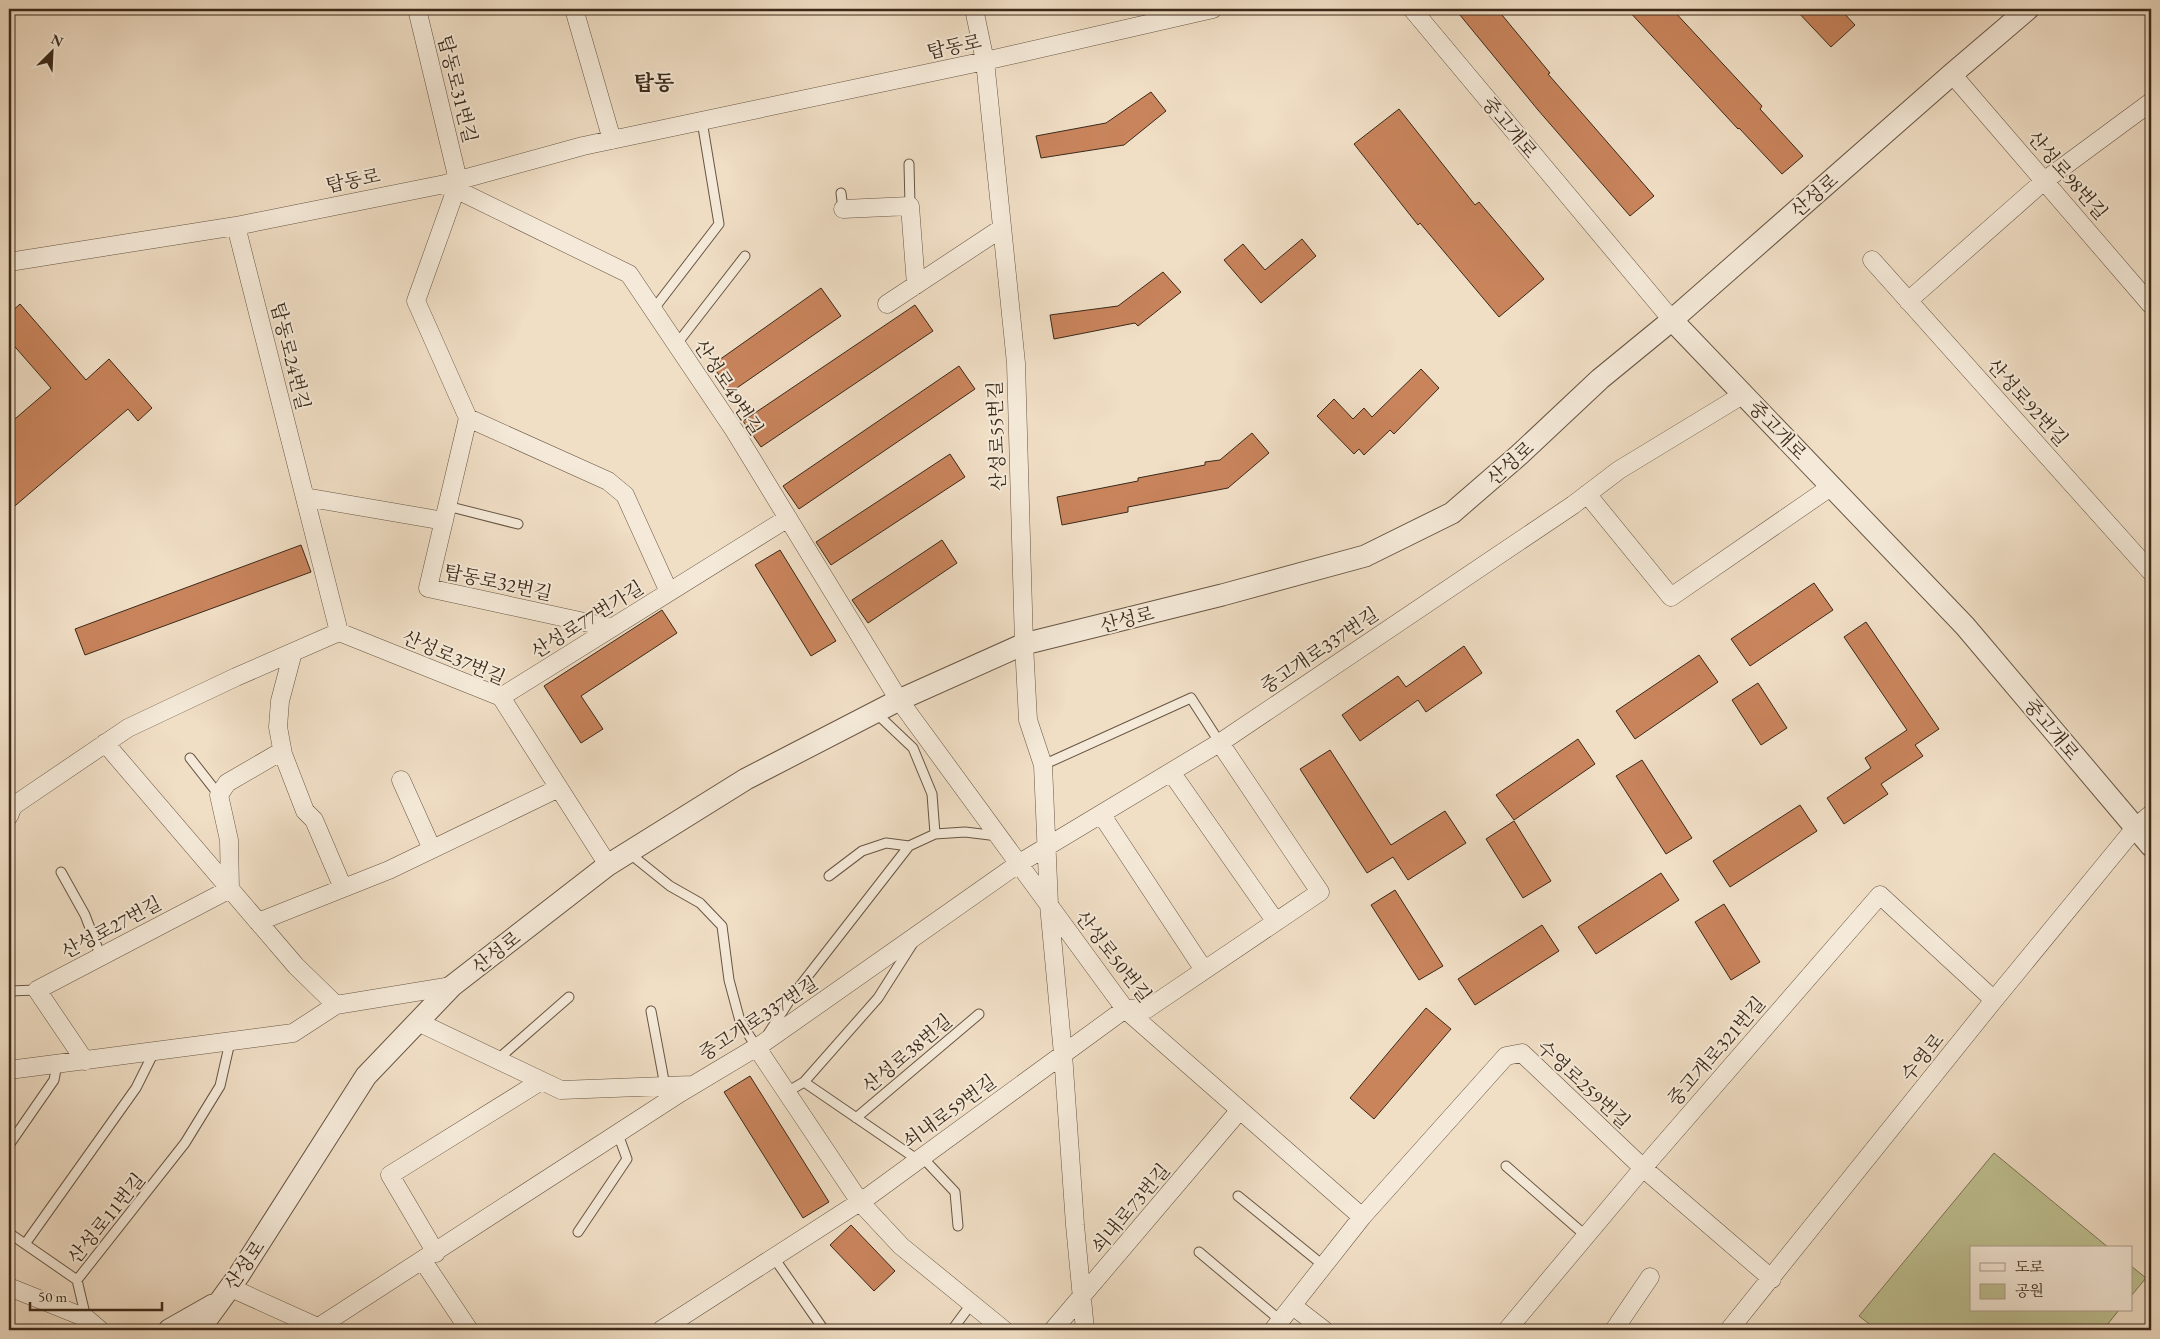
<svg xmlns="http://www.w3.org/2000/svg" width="2160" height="1339" viewBox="0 0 2160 1339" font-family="'EB Garamond','Noto Serif KR',serif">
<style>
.green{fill:#bec091;stroke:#7c7455}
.building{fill:#c9845c;stroke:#3b2919}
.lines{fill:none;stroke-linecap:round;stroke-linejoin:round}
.service-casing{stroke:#685644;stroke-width:11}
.minor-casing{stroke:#685644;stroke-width:19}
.tertiary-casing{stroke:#685644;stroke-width:23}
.service{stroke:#f5ead9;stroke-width:9}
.minor{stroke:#f5ead9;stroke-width:18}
.tertiary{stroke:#f5ead9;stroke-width:21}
.labels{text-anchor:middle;stroke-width:4;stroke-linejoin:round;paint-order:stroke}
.street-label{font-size:19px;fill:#3b2919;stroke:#f5ead9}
.quarter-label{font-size:21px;font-weight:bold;fill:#3b2919;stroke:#f5ead9}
</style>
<rect width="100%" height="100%" fill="#f0dec5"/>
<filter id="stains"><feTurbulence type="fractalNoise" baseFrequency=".004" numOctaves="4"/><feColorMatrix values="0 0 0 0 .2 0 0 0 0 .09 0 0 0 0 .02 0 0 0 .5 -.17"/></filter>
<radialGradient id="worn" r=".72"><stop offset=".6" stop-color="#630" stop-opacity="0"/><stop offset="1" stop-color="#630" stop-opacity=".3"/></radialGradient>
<!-- green -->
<path class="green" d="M1994 1153 2109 1248H1971V1310H2119L2103 1330H1877L1859 1316Z
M2131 1266 2146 1278 2131 1296Z"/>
<!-- building -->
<path class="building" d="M1455 9H1497L1550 73 1548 74 1654 196 1630 216 1538 110Z
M1627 9H1672L1762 106 1760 109 1803 156 1782 174 1739 128 1738 129Z
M1795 9H1840L1855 25 1831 47Z
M1151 92 1166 111 1124 145 1041 158 1036 136 1106 123Z
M1399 109 1475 205 1479 202 1544 279 1499 317 1420 223 1418 225 1354 144Z
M1302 239 1316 256 1261 303 1224 260 1243 244 1265 270Z
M1163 272 1181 292 1138 326 1135 323 1054 339 1050 315 1118 306Z
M821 288 841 316 731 392 712 365Z
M20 304 86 380 109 359 152 408 138 421 128 409 9 511V424L51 388 9 340V314Z
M915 305 933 331 761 447 743 421Z
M959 366 975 389 799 509 783 486Z
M1421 369 1439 388 1394 434 1390 430 1364 455 1359 449 1354 454 1317 416 1334 399 1353 419 1364 408 1372 417Z
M1252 433 1269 453 1228 488 1128 507V512L1062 525 1057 497 1138 481V478L1205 465V462L1220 460Z
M950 454 965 477 831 565 816 542Z
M942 540 957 563 868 623 852 600Z
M301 545 311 572 85 655 75 629Z
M780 550 836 641 811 656 755 565Z
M1814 583 1833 610 1750 666 1731 639Z
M662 610 677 633 581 696 603 729 581 743 544 686Z
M1866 622 1939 729 1915 745 1923 756 1881 784 1888 794 1844 824 1827 798 1871 768 1865 758 1907 730 1844 637Z
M1464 646 1482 673 1426 712 1418 700 1360 741 1342 715 1398 676 1406 687Z
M1699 655 1718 682 1635 739 1616 711Z
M1758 683 1787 728 1761 745 1732 700Z
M1578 739 1595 764 1514 820 1496 795Z
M1330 750 1391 845 1445 811 1466 843 1408 880 1393 857 1367 873 1300 769Z
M1642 760 1692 838 1666 854 1616 776Z
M1800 805 1817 831 1730 887 1713 861Z
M1514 821 1551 881 1523 898 1486 839Z
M1661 873 1679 900 1596 954 1578 927Z
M1395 890 1443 966 1419 980 1371 905Z
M1724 904 1760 962 1731 980 1695 922Z
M1542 925 1559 951 1475 1005 1458 979Z
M1426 1008 1451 1029 1374 1119 1350 1098Z
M750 1076 829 1202 803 1218 724 1092Z
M851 1225 895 1271 874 1291 830 1245Z"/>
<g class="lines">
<defs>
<path id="service" d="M909 164 910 206
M841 193 843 209
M653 310 719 224 702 121
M676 345 745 256
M447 506 518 524
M875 712 913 748 932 794 935 834
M190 758 219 795
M1043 765 1191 698 1220 743
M629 853 670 886 700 903 722 926 729 980 740 1021 757 1048
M61 872 85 915 101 957
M829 876 862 851 886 843 909 846
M9 991 37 990
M651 1011 665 1086
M768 1034 793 995 909 846 935 834 965 832 998 836
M497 1060 569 997
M804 1082 918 1160
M787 1092 804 1082 878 998 913 943
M856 1118 979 1014
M9 1145 54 1080 57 1064
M922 1157 955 1192 958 1226
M1506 1166 1586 1236
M1238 1196 1324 1266
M578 1232 627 1159 618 1134
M9 1233 77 1280 86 1318
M25 1244 136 1088 154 1052
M1199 1252 1281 1321
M772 1255 824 1330
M77 1280 185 1143 220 1086 230 1042
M952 1330 972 1303"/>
<path id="minor" d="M417 9 458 180
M574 9 612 140
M974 9 985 61 1016 363 1024 644 1028 720 1043 765 1049 905 1063 1054 1075 1225 1085 1330
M1412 9 1672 320
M1952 74 2151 305
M445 184 629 274 734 430 899 700 1125 1009 1362 1217
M456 189 416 301 468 418 608 481 625 495 669 592
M843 209 910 206 916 285
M236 226 339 632
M1872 260 2151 572
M9 262 236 226 445 184 583 146 985 61 1213 9
M1908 301 2044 181 2151 102
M887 304 1002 228
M468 418 428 588 612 628
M1587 494 1671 597 1832 486
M305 497 444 521
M293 652 280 701 278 727 283 754 305 811 314 820 343 888
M501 697 788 518
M105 743 296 966 336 1005
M1171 772 1276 922
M401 780 432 849
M1101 814 1204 970
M9 816 13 806 128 728 236 677 339 632 501 697 608 865
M258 922 389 870 559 788
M418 1022 561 1090 692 1085
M757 1048 860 1202 901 1246 1004 1330
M85 1061 37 990 230 889 229 840 219 795 227 783 282 751
M9 1070 293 1033 336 1005 452 986
M436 1253 390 1175 541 1081
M423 1261 469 1330
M9 1287 86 1318 100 1330
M229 1287 324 1330
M1293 1306 1324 1330
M314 1330 680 1093 762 1044 1018 864 1224 740 1573 505 1619 470 1744 394
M661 1330 869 1196 1125 1009H1147L1320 892 1220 743
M1053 1330 1239 1111
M1273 1330 1362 1217 1506 1056 1522 1053 1643 1168 1772 1279
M1507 1330 1643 1168 1880 895 1994 1000
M1614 1330 1650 1277
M1729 1330 1994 1000 2135 828 2151 814"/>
<path id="tertiary" d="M1672 320 1965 626 2151 846
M169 1330 213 1305
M199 1330 239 1275 366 1076 452 986 608 865 746 779 899 700 1024 644 1222 595 1365 556 1452 513 1519 455 1600 379 1672 320 1952 74 2028 9"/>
</defs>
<!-- service casing -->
<use href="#service" class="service-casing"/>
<!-- minor casing -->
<use href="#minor" class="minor-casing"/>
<!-- tertiary casing -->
<use href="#tertiary" class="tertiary-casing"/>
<!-- service -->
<use href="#service" class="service"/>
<!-- minor -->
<use href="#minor" class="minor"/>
<!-- tertiary -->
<use href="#tertiary" class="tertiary"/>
</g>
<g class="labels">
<!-- street labels -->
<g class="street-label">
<text transform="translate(954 46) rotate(-12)" y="7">탑동로</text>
<text transform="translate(458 89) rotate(76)" y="7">탑동로31번길</text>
<text transform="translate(1510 127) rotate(50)" y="7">중고개로</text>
<text transform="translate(2068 175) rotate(49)" y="7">산성로98번길</text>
<text transform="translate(353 180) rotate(-11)" y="7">탑동로</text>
<text transform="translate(1814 195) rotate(-41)" y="7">산성로</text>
<text transform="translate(291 356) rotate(76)" y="7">탑동로24번길</text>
<text transform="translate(729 387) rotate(57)" y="7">산성로49번길</text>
<text transform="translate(2028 402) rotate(48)" y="7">산성로92번길</text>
<text transform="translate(1778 430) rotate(46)" y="7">중고개로</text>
<text transform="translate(996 436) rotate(-92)" y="7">산성로55번길</text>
<text transform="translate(1510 463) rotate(-42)" y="7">산성로</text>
<text transform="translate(498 582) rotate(12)" y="7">탑동로32번길</text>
<text transform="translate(587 619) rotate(-32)" y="7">산성로77번가길</text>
<text transform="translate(1127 619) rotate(-14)" y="7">산성로</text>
<text transform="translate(1319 650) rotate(-34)" y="7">중고개로337번길</text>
<text transform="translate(454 657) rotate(23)" y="7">산성로37번길</text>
<text transform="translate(2052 729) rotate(50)" y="7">중고개로</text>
<text transform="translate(111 927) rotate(-28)" y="7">산성로27번길</text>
<text transform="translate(496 952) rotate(-38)" y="7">산성로</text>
<text transform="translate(1114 956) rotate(52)" y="7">산성로50번길</text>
<text transform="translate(758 1018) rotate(-33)" y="7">중고개로337번길</text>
<text transform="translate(1716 1051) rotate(-49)" y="7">중고개로321번길</text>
<text transform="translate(907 1053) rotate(-40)" y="7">산성로38번길</text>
<text transform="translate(1922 1057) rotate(-51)" y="7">수영로</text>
<text transform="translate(1584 1084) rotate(43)" y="7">수영로259번길</text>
<text transform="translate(949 1111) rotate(-36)" y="7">쇠내로59번길</text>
<text transform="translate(1130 1208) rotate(-50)" y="7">쇠내로73번길</text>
<text transform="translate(106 1218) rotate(-51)" y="7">산성로11번길</text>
<text transform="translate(244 1265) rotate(-55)" y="7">산성로</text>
</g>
<!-- quarter labels -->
<g class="quarter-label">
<text x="654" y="90">탑동</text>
</g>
</g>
<!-- margin -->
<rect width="2160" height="1339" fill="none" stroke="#f0dec5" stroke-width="30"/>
<rect x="10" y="10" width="2140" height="1319" fill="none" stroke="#3b2919" stroke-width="2.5"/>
<rect x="15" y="15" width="2130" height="1309" fill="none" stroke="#3b2919"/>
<!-- legend -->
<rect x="1970" y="1246" width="162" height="65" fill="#f5ead9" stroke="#ab9d8c"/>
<rect x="1980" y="1263" width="25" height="8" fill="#f5ead9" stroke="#ab9d8c"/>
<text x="2015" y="1272" font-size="15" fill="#3b2919">도로</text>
<rect x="1980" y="1284" width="25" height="15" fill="#bec091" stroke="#ab9d8c"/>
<text x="2015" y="1296" font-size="15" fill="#3b2919">공원</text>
<!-- north arrow -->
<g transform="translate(52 52) rotate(24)" stroke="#f5ead9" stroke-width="4" paint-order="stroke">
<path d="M0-4L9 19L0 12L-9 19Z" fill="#3b2919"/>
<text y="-8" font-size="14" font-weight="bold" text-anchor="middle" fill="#3b2919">N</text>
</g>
<!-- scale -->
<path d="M30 1302v8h132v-8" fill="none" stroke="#3b2919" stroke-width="2.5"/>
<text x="38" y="1302" font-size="15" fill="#3b2919" stroke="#f5ead9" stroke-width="4" paint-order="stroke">50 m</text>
<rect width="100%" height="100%" filter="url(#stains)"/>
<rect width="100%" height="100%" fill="url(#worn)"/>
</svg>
